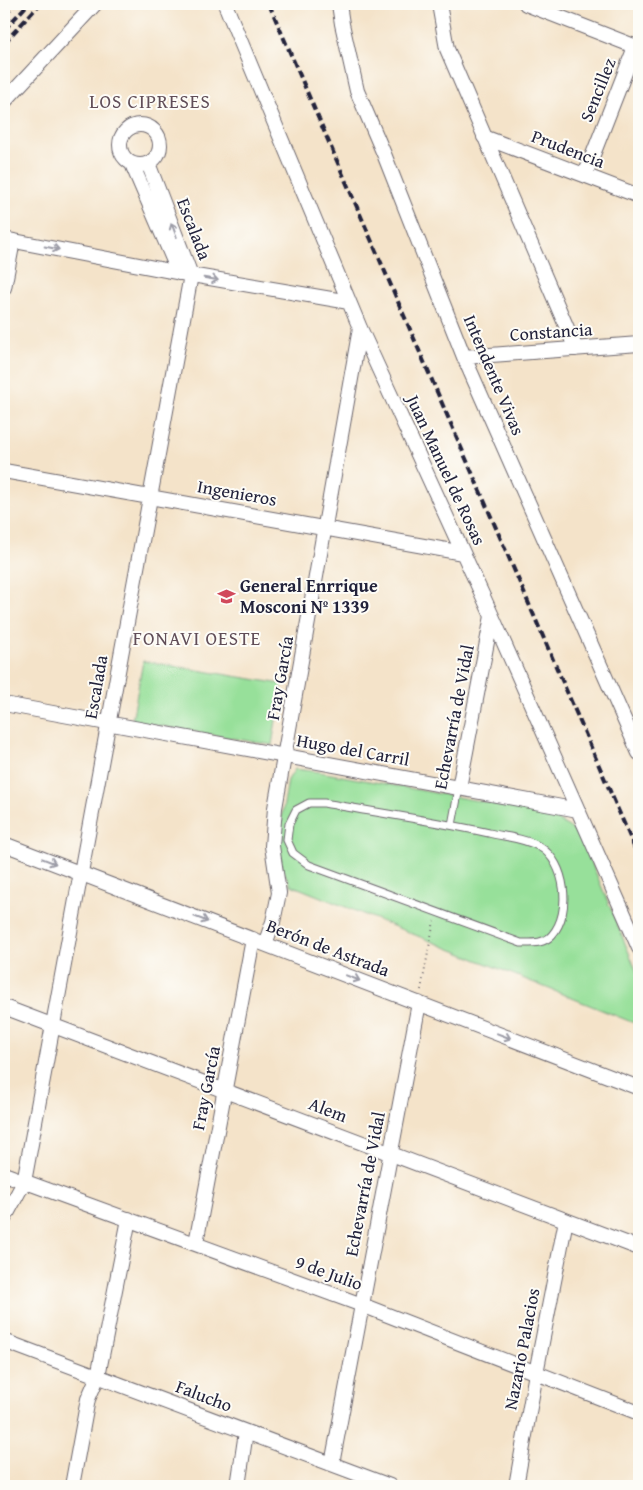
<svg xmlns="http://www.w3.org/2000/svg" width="643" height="1490" viewBox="0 0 643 1490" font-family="'Gentium Book Plus',serif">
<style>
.green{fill:#97e09a;stroke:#5c816a}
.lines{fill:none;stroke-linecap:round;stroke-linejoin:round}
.service-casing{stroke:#6c666d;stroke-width:9}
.minor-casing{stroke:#6c666d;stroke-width:16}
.path{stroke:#6c666d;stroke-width:2;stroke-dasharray:1 4;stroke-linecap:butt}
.service{stroke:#fff;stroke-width:7}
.minor{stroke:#fff;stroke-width:14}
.rail{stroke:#22223b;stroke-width:4;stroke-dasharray:8 4;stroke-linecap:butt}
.oneway{stroke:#9c9ca7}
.labels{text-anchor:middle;stroke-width:4;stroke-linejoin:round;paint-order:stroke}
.street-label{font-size:18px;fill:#22223b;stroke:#fdfcf7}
.poi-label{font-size:18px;font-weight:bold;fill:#22223b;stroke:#fdfcf7;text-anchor:start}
.neighbourhood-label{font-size:19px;letter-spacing:1px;fill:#614e58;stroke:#fdfcf7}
</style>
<rect width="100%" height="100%" fill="#fdfcf7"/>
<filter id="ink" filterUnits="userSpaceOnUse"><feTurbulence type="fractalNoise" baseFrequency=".02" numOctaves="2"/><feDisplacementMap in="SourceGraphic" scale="10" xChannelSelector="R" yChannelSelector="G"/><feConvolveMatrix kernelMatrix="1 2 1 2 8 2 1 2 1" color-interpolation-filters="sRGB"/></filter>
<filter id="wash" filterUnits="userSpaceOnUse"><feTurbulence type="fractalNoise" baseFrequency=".0096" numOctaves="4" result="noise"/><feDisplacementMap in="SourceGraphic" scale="20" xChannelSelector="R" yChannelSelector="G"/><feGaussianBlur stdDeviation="1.12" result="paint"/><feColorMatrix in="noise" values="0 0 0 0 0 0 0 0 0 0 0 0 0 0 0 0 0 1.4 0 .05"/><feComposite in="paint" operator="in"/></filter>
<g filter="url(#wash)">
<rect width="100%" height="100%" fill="#f4e3c9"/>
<!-- green -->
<path class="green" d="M143 661 282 684 272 745 132 721Z
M295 769 320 772 545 813 569 827 581 837 639 977V1025L291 885 279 863 278 839 288 780Z"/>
</g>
<g filter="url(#ink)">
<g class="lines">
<defs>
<path id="service" d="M309 803H324C379 813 434 821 489 833 505 837 525 838 540 847 566 862 572 913 552 935 544 944 532 943 521 943L309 865 293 853 287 840 289 824 296 810Z
M452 825 459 788"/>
<path id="minor" d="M225 4 360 328 492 616 639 948
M339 4 342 24 357 91 384 154 464 357 639 753
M439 4 447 49 576 349
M526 4 639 48
M4 102 95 4
M120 145a20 20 0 1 1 40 0a20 20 0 1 1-40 0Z
M484 137 639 196
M132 164 179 273
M585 175 635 47
M4 239 191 275 349 302
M4 288 13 241
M464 357 639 344
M4 471 463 553
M4 704 578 810
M459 788 492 616
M4 844 639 1088
M265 944 273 922 279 893 272 846 275 808 360 328
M4 1007 639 1248
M4 1174 362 1305 639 1413
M4 1219 24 1182 191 275 148 163
M196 1243 253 939
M4 1341 390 1486
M332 1464 419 1003
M72 1486 88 1399 98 1376 129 1219
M238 1486 246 1432
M516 1486 536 1373 566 1220"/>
</defs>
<!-- service casing -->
<use href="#service" class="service-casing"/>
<!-- minor casing -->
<use href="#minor" class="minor-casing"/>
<!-- path -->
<path class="path" d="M4 18 16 4
M421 990 434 921"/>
<!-- service -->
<use href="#service" class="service"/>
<!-- minor -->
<use href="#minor" class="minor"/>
<!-- rail -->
<path class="rail" d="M269 4 639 858
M4 30 28 4
M4 43 40 4"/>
</g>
<!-- one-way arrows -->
<defs><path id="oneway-shaft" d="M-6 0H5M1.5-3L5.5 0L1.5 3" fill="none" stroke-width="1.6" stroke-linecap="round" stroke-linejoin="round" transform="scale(1.25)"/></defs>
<g class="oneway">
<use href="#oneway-shaft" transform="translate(174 230) rotate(-111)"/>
<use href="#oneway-shaft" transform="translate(52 248) rotate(11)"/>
<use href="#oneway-shaft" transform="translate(211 279) rotate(10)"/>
<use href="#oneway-shaft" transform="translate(49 861) rotate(21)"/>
<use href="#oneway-shaft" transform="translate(201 919) rotate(21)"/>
<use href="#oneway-shaft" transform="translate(353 978) rotate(21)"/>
<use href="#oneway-shaft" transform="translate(504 1036) rotate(21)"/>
</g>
</g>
<!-- icons -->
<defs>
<symbol id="school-bare" viewBox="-9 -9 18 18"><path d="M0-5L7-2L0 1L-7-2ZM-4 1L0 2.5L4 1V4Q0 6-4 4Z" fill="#d1495b" stroke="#fdfcf7" stroke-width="2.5" paint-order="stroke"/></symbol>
</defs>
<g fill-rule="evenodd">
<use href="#school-bare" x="214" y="584" width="25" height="25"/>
</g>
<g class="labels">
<!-- street labels -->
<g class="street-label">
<text transform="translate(598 90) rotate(-68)" y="6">Sencillez</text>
<text transform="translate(568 149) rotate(21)" y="6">Prudencia</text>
<text transform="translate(194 229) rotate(69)" y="6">Escalada</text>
<text transform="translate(551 332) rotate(-4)" y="6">Constancia</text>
<text transform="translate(494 375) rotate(67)" y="6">Intendente Vivas</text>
<text transform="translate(446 470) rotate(65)" y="6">Juan Manuel de Rosas</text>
<text transform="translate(237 493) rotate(10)" y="6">Ingenieros</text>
<text transform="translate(280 678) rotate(-80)" y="6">Fray García</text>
<text transform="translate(96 687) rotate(-80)" y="6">Escalada</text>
<text transform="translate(454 717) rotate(-79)" y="6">Echevarría de Vidal</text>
<text transform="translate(353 750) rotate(10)" y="6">Hugo del Carril</text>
<text transform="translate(328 948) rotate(21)" y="6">Berón de Astrada</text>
<text transform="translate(206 1088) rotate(-79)" y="6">Fray García</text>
<text transform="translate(328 1110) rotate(21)" y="6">Alem</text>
<text transform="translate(365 1184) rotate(-79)" y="6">Echevarría de Vidal</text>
<text transform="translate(329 1273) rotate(20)" y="6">9 de Julio</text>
<text transform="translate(522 1349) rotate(-79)" y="6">Nazario Palacios</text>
<text transform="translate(204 1396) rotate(21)" y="6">Falucho</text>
</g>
<!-- poi labels -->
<g class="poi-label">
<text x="240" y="592">General Enrrique<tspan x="240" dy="21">Mosconi Nº 1339</tspan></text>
</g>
<!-- neighbourhood labels -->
<g class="neighbourhood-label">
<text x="150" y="108">LOS CIPRESES</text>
<text x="197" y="645">FONAVI OESTE</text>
</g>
</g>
<!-- margin -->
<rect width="643" height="1490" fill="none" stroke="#fdfcf7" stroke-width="20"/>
</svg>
